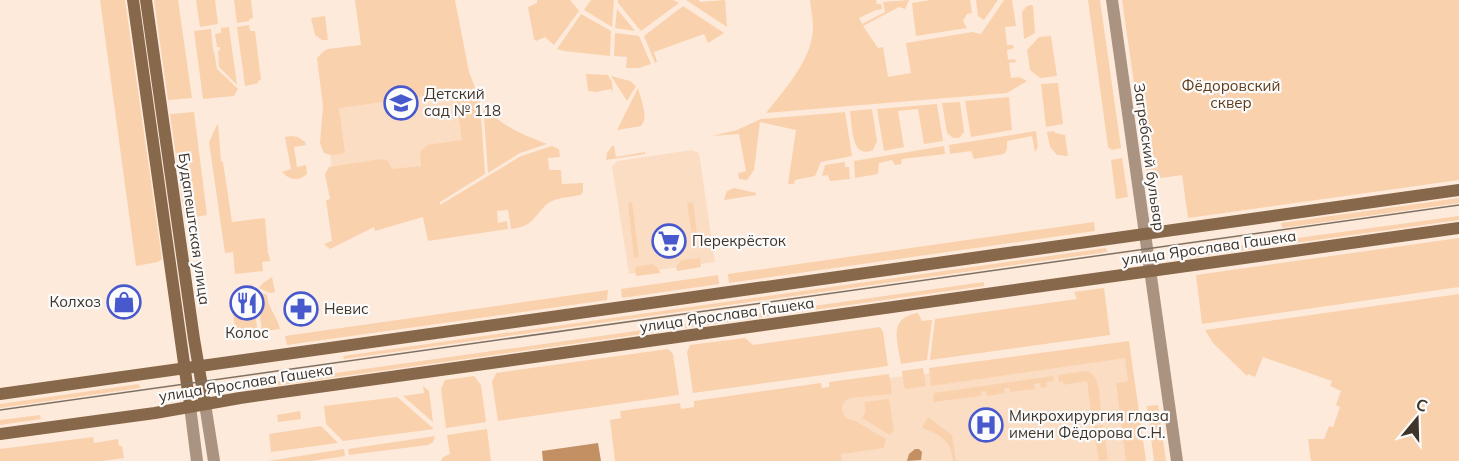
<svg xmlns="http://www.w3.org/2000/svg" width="1459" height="461" viewBox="0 0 1459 461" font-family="Mulish,sans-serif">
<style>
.built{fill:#fbddc4}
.green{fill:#fad1ad}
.water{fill:#c39063}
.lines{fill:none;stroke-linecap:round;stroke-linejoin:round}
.street{stroke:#aa9380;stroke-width:12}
.secondary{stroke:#88684b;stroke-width:12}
.tram{stroke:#7e7164;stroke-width:1.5}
.labels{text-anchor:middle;stroke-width:4.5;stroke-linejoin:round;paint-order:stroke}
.park-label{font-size:15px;fill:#5e3a18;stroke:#fbfbfb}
.poi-label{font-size:15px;fill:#3f3429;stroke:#fbfbfb;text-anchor:start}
.street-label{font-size:15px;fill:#3f3429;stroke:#fbfbfb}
</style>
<rect width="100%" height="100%" fill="#fdeadb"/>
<!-- built -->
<path class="built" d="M449 2 475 179 335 200 329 141 333 61 375 51Z
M692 150 699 153 715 262 629 274 612 166 618 161Z
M1126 350 1142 461H840L829 385Z"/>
<!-- green -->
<path class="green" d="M100 0H125L162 259 158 262 136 266Z
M154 0H178L192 98 168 100Z
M196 0H215L218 24 200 27Z
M234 0H251L253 18 249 19V21L237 23Z
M355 0H455L469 72 479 98 463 95 456 96V92L339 108 345 153 331 155 324 153 320 143 323 106 317 58 324 51 328 49 361 45Z
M537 0H570L579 11 554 45 545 37 536 41 534 39 528 7 537 3Z
M591 0H614L612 27 584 10Z
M618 0H673L679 3 641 31 618 3Z
M686 0H699L700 2 725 0 727 27Z
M810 0H876L877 4H881L882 9 876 10 859 18 862 24 885 12 883 2 909 0 905 9 899 7 863 26 878 48 883 47 888 77 911 73 906 43 972 32 981 34 1004 0H1012L1016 26 1005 27 1007 45H1013L1014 48 1007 50 1008 60 1015 59 1016 62 1009 63 1011 78 1019 77 1027 81 1007 93 766 113C785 89 812 60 813 28 813 19 811 9 810 0Z
M930 0H970L972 13 967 14 963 21 967 28 916 36 912 3Z
M976 0H998L984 20 978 16Z
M1088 0H1100L1121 148 1112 150 1108 147Z
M1122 0H1459V180L1188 218 1182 175 1148 180Z
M1031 5 1033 6 1035 33 1024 39 1022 12 1027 6Z
M683 6 724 33 708 43 704 34 654 52 657 62 655 63 644 36Z
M617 9 635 31 615 28Z
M581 14 611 31 610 56 564 51 557 49Z
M325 16 328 40H322L315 35 311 18Z
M249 25 250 31H255L261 80 258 81V83L245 86 237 27Z
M229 27 237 85 219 67 218 51 220 50V47H217L215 34 221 33V28Z
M211 29 213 50 214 51 217 69 238 89 234 96 203 99 194 31Z
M615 33 639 36 651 64 639 68H626L627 57 614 56Z
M1051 36 1057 76 1040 78 1030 70 1027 50 1039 37Z
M586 74 608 75 612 82 613 92 611 89 596 92 588 91Z
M611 76 630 81 636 86 627 101Z
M1058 83 1063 124 1046 127 1041 84Z
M638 88C641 100 649 117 641 126L617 130Z
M464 97 480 101 485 174 440 202V205L521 156 552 146 559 149 560 157 548 158 549 170H561L562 184 583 183V192L580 195C570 197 554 198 547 204 532 218 534 226 511 229L508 210 497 211 498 223 507 221 508 229 428 241 423 217 375 231 374 227 330 249 324 244 332 241 326 200 330 199 325 174 329 167 381 159 388 161 392 169 421 166 420 152 427 145 462 140 456 98Z
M1009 97 1012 130 971 137 965 101Z
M960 102 964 132 959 138H953L947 133 942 103Z
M483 104C500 126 521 134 547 144L520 153 488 173Z
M937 104 943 141 924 144 918 109 898 111 904 147 884 151 877 109Z
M872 109 877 141 873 150C851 160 852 125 850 111Z
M194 112 207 215 185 219 170 114Z
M845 112 852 156 821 162 815 176 795 180 794 184H788L796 130 760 122 754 170 747 180 739 179 738 173 746 171 739 134 712 136 737 130 761 119Z
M218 123 221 161 223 162 232 222 265 218 268 254 269 255 270 261 262 262 263 271 235 274 233 252 225 253 209 142Z
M1036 131 1038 147 1035 152 1032 136 1007 141V149L1004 154 974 159 971 151 950 154 949 145Z
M1054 131 1055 133 1065 135 1068 156 1057 155 1050 147 1047 132Z
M291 136 298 137 305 142 306 145 294 147 297 167 306 165 307 174C299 182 289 180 282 172L291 169 285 137Z
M612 146H614L616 157 645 152V154L606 160 607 153Z
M944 146 945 154 902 159 901 164 895 165 892 160 879 163 878 174 855 178 854 161Z
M1122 158 1128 197 1116 199 1111 160Z
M845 162V167H849L850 179 830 181 828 175 822 176 825 165Z
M734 188 756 193V195L724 200 727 191Z
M1459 198V203L1282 228 1281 223Z
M632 202 639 257 634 258 628 203Z
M693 202 697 234 692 235 687 203Z
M1459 216V220L1182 259 1181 254Z
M1094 222 1095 231 729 283 728 274Z
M1459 238V287L1202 324 1196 275Z
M1106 248 1107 252 344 359 343 356Z
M700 258 701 267 677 271 676 267 681 260Z
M653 264 659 269 660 273 636 276 635 267Z
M718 275 719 284 622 298 621 289Z
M272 277 275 292 270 293 259 288 263 283Z
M984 282V286L245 390 244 386Z
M1104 288 1110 335 930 360 935 319 1077 299 1074 292Z
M608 290 607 300 287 345 285 336Z
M257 291 267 295C268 308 277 316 280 329L262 332Z
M1459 294V461H1311L1308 439H1324L1329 426 1333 427 1340 407 1336 405 1341 391 1330 386 1332 381 1263 357 1255 377 1248 374 1247 376 1213 343 1205 330Z
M232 307H237L239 316 255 314 258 332 236 335Z
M918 313 922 321 932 320 927 360 901 364C898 341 887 318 918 313Z
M880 327 883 332 888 366 693 393 687 352 690 345 745 338 753 345Z
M1129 341 1146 461H1126L1116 383 1128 381 1125 358 931 386 929 368Z
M668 349 673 354 679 395 498 421 492 382 496 373Z
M923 368 926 386 907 389 904 387 902 371Z
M1086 371C1101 375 1099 396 1101 410L1091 411 1087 381 1063 385V381L1059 382 1058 375Z
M889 374 892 394 850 398C841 402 840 410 846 418L857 422 886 439 884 448 841 454 842 461H615L610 420 621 418 620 411 680 403 681 409 694 407V401L821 383 822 388 829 387V382Z
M474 376 481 385 486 422 446 428 441 389 445 380Z
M1053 376 1054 381 1046 382 1047 387 1041 388 1040 383 1034 384 1035 389 1010 392V388H1004L1005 393 987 396 985 391 981 392V396L933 402 934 393Z
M139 384 140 388 0 408V404Z
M423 386 429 391 433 422 403 396 424 393Z
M397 397 434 429 343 441 326 424 324 406Z
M889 399 894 431 890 435 862 418 866 411 864 402Z
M1158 405 1166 461H1154L1147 406Z
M300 411 301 419 278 422 277 415Z
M40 415 41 419 0 425V420Z
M928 417 952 435 956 461H953C951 439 940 435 922 428Z
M1103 425 1108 459 1099 461 1093 426Z
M321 426 338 443 271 452 269 434Z
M487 429 491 461H441L443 457 450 454 447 435Z
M435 436 433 442 428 445 349 455 348 449Z
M93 437 94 443 118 439 119 446H122L124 458 103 461H0V449Z
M344 449 345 456 312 461H268Z"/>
<!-- water -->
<path class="water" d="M598 443 601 461H543L542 451Z
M915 449H919L922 452 921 460 907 461 909 454Z"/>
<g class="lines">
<!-- street -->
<path class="street" d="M1112 0 1177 461
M205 404 214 461
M190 406 197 461"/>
<!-- secondary -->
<path class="secondary" d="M133 0 190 406
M146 0 194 339 205 404
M0 394 1459 190
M0 434 155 413 240 398 1459 228"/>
<!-- tram -->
<path class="tram" d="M0 410 1459 205"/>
</g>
<!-- icons -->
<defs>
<symbol id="school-ring" viewBox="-11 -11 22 22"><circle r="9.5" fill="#fbfbfb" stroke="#4859cd" stroke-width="1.5"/><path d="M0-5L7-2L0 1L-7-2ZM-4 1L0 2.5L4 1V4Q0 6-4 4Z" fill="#4859cd"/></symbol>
<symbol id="supermarket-ring" viewBox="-11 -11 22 22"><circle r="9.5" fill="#fbfbfb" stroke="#4859cd" stroke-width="1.5"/><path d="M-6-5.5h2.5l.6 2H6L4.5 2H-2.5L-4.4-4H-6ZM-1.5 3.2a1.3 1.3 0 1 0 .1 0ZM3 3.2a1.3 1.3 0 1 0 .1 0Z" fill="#4859cd"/></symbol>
<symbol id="shop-ring" viewBox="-11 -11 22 22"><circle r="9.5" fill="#fbfbfb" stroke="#4859cd" stroke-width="1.5"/><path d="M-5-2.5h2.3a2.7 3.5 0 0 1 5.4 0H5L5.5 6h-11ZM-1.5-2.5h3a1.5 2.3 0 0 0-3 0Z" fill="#4859cd"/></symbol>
<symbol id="restaurant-ring" viewBox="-11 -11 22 22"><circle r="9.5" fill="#fbfbfb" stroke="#4859cd" stroke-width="1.5"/><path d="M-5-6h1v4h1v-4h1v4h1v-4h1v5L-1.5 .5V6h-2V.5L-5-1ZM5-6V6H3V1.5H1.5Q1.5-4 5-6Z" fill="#4859cd"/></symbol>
<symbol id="pharmacy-ring" viewBox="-11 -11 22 22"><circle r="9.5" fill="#fbfbfb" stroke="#4859cd" stroke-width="1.5"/><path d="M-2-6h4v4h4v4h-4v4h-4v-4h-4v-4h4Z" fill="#4859cd"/></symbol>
<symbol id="hospital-ring" viewBox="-11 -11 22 22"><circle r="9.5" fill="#fbfbfb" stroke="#4859cd" stroke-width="1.5"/><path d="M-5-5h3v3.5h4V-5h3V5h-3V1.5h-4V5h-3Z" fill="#4859cd"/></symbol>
</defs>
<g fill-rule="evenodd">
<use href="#school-ring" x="382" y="84" width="38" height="38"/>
<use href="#supermarket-ring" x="650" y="222" width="38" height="38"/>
<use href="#shop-ring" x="105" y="283" width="38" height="38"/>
<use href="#restaurant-ring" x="228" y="284" width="38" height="38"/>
<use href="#pharmacy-ring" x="282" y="290" width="38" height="38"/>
<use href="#hospital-ring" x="967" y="406" width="38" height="38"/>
</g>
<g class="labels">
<!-- park labels -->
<g class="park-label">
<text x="1231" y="91">Фёдоровский<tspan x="1231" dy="17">сквер</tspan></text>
</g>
<!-- poi labels -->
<g class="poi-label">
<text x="424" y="99">Детский<tspan x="424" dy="17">сад № 118</tspan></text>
<text x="692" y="246">Перекрёсток</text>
<text x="101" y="307" text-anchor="end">Колхоз</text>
<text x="324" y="314">Невис</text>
<text x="247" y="338" text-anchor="middle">Колос</text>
<text x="1009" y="421">Микрохирургия глаза<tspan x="1009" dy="17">имени Фёдорова С.Н.</tspan></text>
</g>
<!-- street labels -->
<g class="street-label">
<text transform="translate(1149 157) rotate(82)" y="5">Загребский бульвар</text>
<text transform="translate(194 229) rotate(82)" y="5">Будапештская улица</text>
<text transform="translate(1209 248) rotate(-8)" y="5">улица Ярослава Гашека</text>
<text transform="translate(727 315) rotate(-8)" y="5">улица Ярослава Гашека</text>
<text transform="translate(246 383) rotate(-9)" y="5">улица Ярослава Гашека</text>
</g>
</g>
<!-- north arrow -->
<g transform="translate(1417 419) rotate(19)" stroke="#fbfbfb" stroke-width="4.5" paint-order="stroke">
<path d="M0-4.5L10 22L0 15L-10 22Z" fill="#3f3429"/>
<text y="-9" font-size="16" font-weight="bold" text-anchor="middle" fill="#3f3429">С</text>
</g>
</svg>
